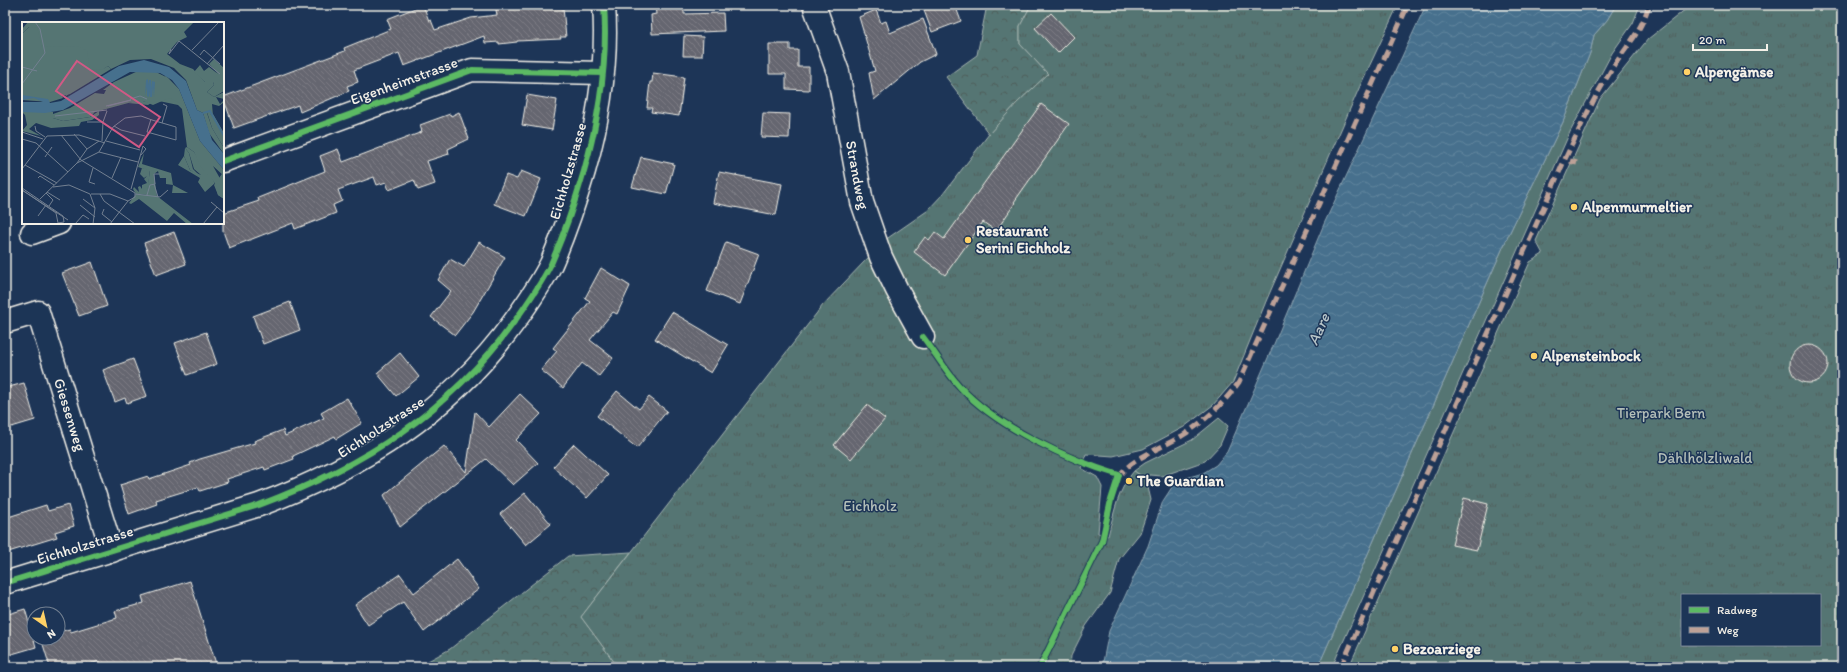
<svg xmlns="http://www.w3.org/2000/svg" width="1847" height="672" viewBox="0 0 1847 672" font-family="Itim,sans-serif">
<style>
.grass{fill:#557573;stroke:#a4b3ae}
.forest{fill:url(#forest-crowns);stroke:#a4b3ae}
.park{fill:url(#park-tufts);stroke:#a4b3ae;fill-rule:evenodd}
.water{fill:url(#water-waves);stroke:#8ca4b1}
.building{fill:url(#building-back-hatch);stroke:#f4f1e8}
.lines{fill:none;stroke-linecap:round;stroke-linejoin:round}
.minor-casing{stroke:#f4f1e8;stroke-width:25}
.minor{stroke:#1d3557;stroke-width:22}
.quiet{stroke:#bda197;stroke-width:5;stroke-dasharray:10 5;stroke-linecap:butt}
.cycleway-casing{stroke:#1d3557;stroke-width:8}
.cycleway{stroke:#5cba63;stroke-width:6}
.poi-dot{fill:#ffd166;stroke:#1d3557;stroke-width:1.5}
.labels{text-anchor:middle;stroke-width:3;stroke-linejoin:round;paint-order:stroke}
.poi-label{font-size:15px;font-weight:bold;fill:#f4f1e8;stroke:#1d3557;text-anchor:start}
.street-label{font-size:15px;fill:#f4f1e8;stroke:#1d3557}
.park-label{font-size:15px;fill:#b4bfb9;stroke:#1d3557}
.water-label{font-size:16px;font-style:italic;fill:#b7c4c8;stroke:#1d3557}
.inset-river{fill:none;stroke:#46708d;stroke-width:2}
.inset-road{fill:none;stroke:#738091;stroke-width:1}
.view{fill:#d15985;fill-opacity:0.15;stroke:#d15985;stroke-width:2}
.inset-edge{fill:none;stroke:#f4f1e8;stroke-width:2}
</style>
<defs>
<pattern id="forest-crowns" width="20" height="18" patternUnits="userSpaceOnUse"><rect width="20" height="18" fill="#557573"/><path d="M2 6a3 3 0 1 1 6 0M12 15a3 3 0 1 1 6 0" fill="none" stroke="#4f5e5c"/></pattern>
<pattern id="park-tufts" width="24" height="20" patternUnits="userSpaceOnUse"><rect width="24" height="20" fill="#557573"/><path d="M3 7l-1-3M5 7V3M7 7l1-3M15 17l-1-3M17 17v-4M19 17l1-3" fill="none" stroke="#4f5e5c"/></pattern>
<pattern id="water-waves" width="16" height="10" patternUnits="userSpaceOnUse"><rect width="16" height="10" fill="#46708d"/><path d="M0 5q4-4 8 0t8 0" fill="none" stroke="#61859d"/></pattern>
<pattern id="building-back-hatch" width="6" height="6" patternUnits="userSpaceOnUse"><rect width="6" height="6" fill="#65666f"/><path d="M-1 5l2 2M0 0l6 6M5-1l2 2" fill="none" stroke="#7c7c84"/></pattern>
</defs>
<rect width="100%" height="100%" fill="#1d3557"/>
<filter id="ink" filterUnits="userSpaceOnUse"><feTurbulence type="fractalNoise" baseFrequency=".025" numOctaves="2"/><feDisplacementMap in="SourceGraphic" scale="8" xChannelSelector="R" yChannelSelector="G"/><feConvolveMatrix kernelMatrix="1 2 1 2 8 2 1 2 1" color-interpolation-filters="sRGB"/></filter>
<g filter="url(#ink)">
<!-- grass -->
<path class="grass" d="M1616 5H1640L1633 23 1612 53 1570 132 1332 667H1318L1508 236 1563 122 1590 53 1594 35 1607 20Z
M1219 418 1228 426 1220 445 1205 461 1162 476 1150 475 1146 479 1134 471 1145 463 1192 440Z"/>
<!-- forest -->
<path class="forest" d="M987 5H1031L1020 26V44L1048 74 1017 103 989 134 946 77 977 55Z
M631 552 581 617 618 667H417L450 649 568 556Z"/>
<!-- park -->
<path class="park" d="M1031 5H1398L1360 86 1267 299 1233 382 1213 405 1184 427 1143 449 1113 456 1086 454 1081 468 1097 477 1102 487 1098 533 1108 536C1114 513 1118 489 1134 471L1146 479 1151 500 1140 533 1119 559 1110 593 1086 626 1071 656 1070 667H618L581 617 823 305 885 240 927 211 943 194 989 134 1017 103 1048 74 1020 44V26Z
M1691 5H1842V667H1349L1530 262 1543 254 1536 241 1600 99 1648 39ZM1682 595H1820V645H1682Z"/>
<!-- water -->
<path class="water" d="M1426 5H1616L1607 20 1594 35 1590 53 1563 122 1508 236 1318 667H1102L1109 631 1148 546 1163 501 1176 481 1203 473 1216 465 1227 452 1274 344 1324 224Z"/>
<!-- building -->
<path class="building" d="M423 5 429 21 431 20 435 30 471 18 497 15 495 5H557V8H563L566 37H560L561 39 517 41V42L499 44V42L485 43 484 36 404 66 399 53 354 70 358 82 347 86 349 91 300 112 298 105 234 128 223 97 345 51 344 48 391 29 387 19Z
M655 5 684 7V14L723 13 724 31 652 34 651 15 656 14Z
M922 5H955L961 21 932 32Z
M876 10 881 23 886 21 890 33 923 19 936 54 920 62 874 100 869 73 875 71 859 17Z
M1051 13 1074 37 1058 53 1035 28Z
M684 36 703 37 702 56H683Z
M769 44H790V50H798V67H809V90L786 89V74H769Z
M653 73 684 77 679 116 651 112 652 108H647L650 82H652Z
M527 95 557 100 552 130 522 125Z
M1041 104 1069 124 1014 202 1015 203 996 231 983 222 945 275 914 252 925 237 929 240 935 232 944 239Z
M459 112 469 139 448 149 449 154 427 161 435 184 418 190 414 180 389 190 386 182 377 185 374 177 338 190 342 201 333 205 336 213 295 229 293 223 229 248 223 231V213L259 201 258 198 325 171 320 156 338 149 343 162 422 132 420 125 450 114 451 116Z
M763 113 790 114 789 138 761 137Z
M641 157 674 164 666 194 632 187Z
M521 171 541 179 526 216 494 204 506 175 517 179Z
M719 172 782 184 776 215 713 203Z
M174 232 186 264 156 275 144 243Z
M479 242 505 257 473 312 455 335 431 317 451 291 438 280 450 259 464 267Z
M726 242 759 254 740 304 707 291Z
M92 262 107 306 79 316 62 273Z
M601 268 630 286 617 314 613 312 590 340 613 358 599 376 582 363 563 388 541 370 557 351 553 348 590 301 585 298Z
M290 302 300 330 263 344 253 316Z
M672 312 728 345 711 373 655 339Z
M206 332 217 364 187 375 175 343Z
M1790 364a19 19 0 1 1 38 0a19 19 0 1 1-38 0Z
M400 353 419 377 396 396 377 373Z
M133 359 147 396 127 403 125 398 115 402 103 370Z
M24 383 35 420 5 429V388Z
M617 391 639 409 649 397 667 411 637 448 597 416Z
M520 394 541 414 516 440 538 463 513 485 486 459 400 527 384 495 444 446 466 472 475 412 489 427Z
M347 398 362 423 336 439 335 436 293 456 294 459 265 470 264 467 227 479 228 482 200 491 198 487 156 500 157 504 129 514 120 485 148 476 149 479 191 465 190 463 200 459 255 443 254 441 283 430 285 436 324 418 321 413Z
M867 405 885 419 851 459 834 445Z
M574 444 608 475 587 498 553 467Z
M525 493 551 524 526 545 500 514Z
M1464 498 1488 504 1477 550 1452 545Z
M46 505 48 511 68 505 74 526 55 532 57 537 5 553V518Z
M457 559 479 589 424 632 403 602 368 625 355 605 400 574 414 593Z
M190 581 217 667H101L100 661 80 667H50L41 638H58V632L70 629 71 632 117 618 115 611 144 603 142 596Z
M25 609 36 647 5 656V615Z"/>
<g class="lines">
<defs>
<g id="minor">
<path id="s1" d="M814 5 838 72 862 202 881 257 897 290 923 337"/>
<path d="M223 161 472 70 602 73"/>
<path d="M32 233 59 223"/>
<path id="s2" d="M5 322 38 312 112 551"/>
<path d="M5 583 259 505C363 466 448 413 514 322 527 304 541 284 551 264 564 234 575 202 584 171 599 118 608 60 604 5"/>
</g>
</defs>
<!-- minor casing -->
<use href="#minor" class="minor-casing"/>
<!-- minor -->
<use href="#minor" class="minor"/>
<!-- quiet -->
<path class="quiet" d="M1570 161 1577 163
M1118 478C1127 460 1168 445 1185 434 1206 420 1224 403 1239 382L1408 5
M1341 667 1565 159C1579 130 1592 101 1609 74 1624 48 1639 37 1649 5"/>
<defs>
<path id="cycleway" d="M223 161 472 70 602 73
M923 337C936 354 947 373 961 388 997 427 1069 460 1119 475L1111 500 1102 541 1040 667
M5 583 259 505C363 466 448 413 514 322 527 304 541 284 551 264 564 234 575 202 584 171 599 118 608 60 604 5"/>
</defs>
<!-- cycleway casing -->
<use href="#cycleway" class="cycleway-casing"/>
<!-- cycleway -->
<use href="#cycleway" class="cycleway"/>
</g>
</g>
<!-- markers -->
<g class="poi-dot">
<circle cx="1687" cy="72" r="4"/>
<circle cx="1574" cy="207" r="4"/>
<circle cx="968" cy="240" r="4"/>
<circle cx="1534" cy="356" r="4"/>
<circle cx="1129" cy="481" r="4"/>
<circle cx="1395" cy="649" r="4"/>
</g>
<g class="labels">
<!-- poi labels -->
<g class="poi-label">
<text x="1695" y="77">Alpengämse</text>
<text x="1582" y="212">Alpenmurmeltier</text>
<text x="976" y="236">Restaurant<tspan x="976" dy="17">Serini Eichholz</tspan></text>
<text x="1542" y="361">Alpensteinbock</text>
<text x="1137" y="486">The Guardian</text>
<text x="1403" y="654">Bezoarziege</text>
</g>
<!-- street labels -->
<g class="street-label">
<text transform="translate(404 81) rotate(-20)" y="5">Eigenheimstrasse</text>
<text transform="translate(568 171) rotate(-74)" y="5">Eichholzstrasse</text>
<text dy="5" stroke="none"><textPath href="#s1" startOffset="176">Strandweg</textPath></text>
<text dy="5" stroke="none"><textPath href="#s2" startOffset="142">Giessenweg</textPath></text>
<text transform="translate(381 427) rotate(-33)" y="5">Eichholzstrasse</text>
<text transform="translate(85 545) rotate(-17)" y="5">Eichholzstrasse</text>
</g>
<!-- park labels -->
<g class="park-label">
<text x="1661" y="418">Tierpark Bern</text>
<text x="1705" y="463">Dählhölzliwald</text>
<text x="870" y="511">Eichholz</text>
</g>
<!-- water labels -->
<g class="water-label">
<text transform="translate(1318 329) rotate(-66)" y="6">Aare</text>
</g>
</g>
<!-- overview -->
<g transform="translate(22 22)">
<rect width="202" height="202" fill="#1d3557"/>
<path d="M185 90 191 94V92L202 111V126L190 106ZM165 125 172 130 193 161 183 170 176 160 178 156 156 143 162 134 168 148 179 153 172 147 167 131 163 126ZM122 131 120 142 149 151 151 163 166 171H150L151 163 144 162V156H138L136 149 132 152 135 174 171 202H165L152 191 145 199 117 177 109 182 107 181 114 172 124 173 128 149 116 145Z" fill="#557573"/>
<path d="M6 0H172L162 10 165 15 155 20 145 32 158 42 171 47 183 60H191L192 63 185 70 192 75 202 70V77L194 75 198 82 202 78 201 81 197 84 190 82 191 94 185 91 190 106 202 126V132L187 111 181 91 175 88 164 58 152 46 129 37 108 38 89 47 86 44 44 74 7 5 0 12V7ZM144 54 157 67 178 119 202 148V154L191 144 200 160 202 177 196 173 193 161 179 145 172 130 165 125 160 87 156 83 137 79H121L129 81 126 83 106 81 110 80V75ZM77 89V93L70 98 59 100 57 104 29 106 14 101 7 107 19 114 0 109 5 103 3 93 0 90H31V96L41 99 68 95ZM163 126 167 131 171 147 179 155 168 148 162 134Z" fill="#557573"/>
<path d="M7 5 15 6 20 25 57 24 65 29 68 48 81 47 86 44 89 47 48 72 40 74 41 76 28 80 0 78V12ZM116 49 134 50 146 56 155 66 162 83 147 76 131 83 121 79 120 74 110 76V80L73 90 68 95 41 99 31 96V92L48 86 73 71 82 72 84 68H81L92 60ZM202 149V177L196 173 192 163Z" fill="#557573"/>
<path d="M192 37 202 46V69L192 75 185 70 192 63 191 60H183L172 50 178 43 182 49 187 45 196 52 187 42ZM120 146 128 148 125 173 114 172 111 167 112 165 117 170 116 165 118 164 120 167V163L125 161 122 157 125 154 122 156 118 152Z" fill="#557573"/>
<path d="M122 38 147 45 164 59 175 88 181 91 190 118 202 132V148L178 119 157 67 150 58 138 51 108 50 41 88 23 91 0 90V80H21L12 76 0 78V73L26 77 28 81 39 79 97 44ZM126 57V63L127 58H129V67L130 59 133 60 132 75 131 65 130 75H128V69L127 75 125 74V65L123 74 124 58Z" fill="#46708d"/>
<path class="inset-river" d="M181 91 188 89 202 114"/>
<path class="inset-road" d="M149 27 147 32 157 19 198 52M170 28 197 0M178 33 182 28 198 42M185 42 202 23M0 45 15 49M0 62 23 31 18 7 13 0M108 77 118 74 125 77M84 84 109 78 86 84M33 94 85 88M65 100H81M140 101 145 84 141 82M13 104 14 109 23 115M92 104 99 108 123 114M0 110 21 117M52 112 65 127M39 113 59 138 113 171V175L106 179 88 202M0 117 14 121 46 150M80 119 81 100 85 89M84 119 118 128M77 130 116 140M119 133 124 127 121 124M23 135 30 125M55 141 65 127 77 119M3 143 35 161M71 146 67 160 73 162M0 147 25 114 57 113 83 121M16 156 18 154 32 163M90 156 99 135M132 162 136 175M31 165 47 163 68 172 73 186 71 202M0 166 41 194 42 200 36 201 34 191 0 168M109 167 121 124M0 168 46 198M25 170 38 178M24 171 31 178 27 184M69 172H88L106 179M78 172 82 179 113 202M113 172 138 175 146 168M125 173 128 163 133 162 132 152H137M18 177 55 141 77 130 91 105 103 96 119 94 130 98 154 105V118L125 110 129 97M61 177 73 186M189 180 202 191M58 183 73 195M82 187 80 192 90 200M16 194 24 183M53 202 61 193 67 197M181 202 195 185"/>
<path class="view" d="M55 39 138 95 117 125 34 69Z"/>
<rect width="202" height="202" class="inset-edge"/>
</g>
<!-- margin -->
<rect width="1847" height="672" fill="none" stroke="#1d3557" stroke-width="20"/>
<rect x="10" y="10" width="1827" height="652" fill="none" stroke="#f4f1e8" stroke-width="1.5" filter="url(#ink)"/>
<!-- legend -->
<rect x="1681" y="594" width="140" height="52" fill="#1d3557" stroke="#738091"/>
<rect x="1689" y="607" width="20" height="6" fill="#5cba63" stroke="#738091"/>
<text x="1717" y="614" font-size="12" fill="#f4f1e8">Radweg</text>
<rect x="1689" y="627" width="20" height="6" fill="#bda197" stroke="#738091"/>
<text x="1717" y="634" font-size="12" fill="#f4f1e8">Weg</text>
<!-- north arrow -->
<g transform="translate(46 626) rotate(146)"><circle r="19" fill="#1d3557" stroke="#738091"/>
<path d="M0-3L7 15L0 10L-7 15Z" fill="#ffd166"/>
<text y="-6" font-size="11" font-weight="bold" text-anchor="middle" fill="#f4f1e8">N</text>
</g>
<!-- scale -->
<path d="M1693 44v6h74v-6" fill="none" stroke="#f4f1e8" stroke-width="2"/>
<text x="1699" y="44" font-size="12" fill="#f4f1e8" stroke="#1d3557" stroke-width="3" paint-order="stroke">20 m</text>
</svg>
